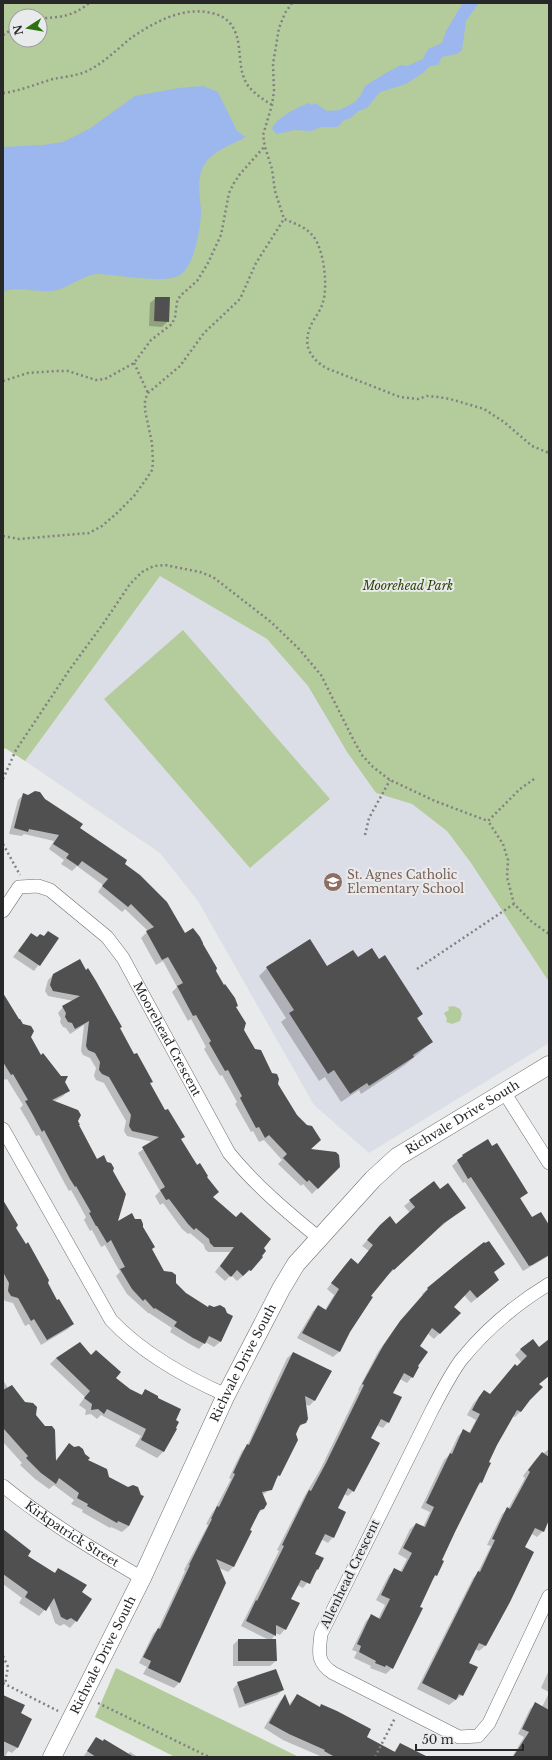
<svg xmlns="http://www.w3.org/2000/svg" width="552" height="1760" viewBox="0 0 552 1760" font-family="'Libre Baskerville',serif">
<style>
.built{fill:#dcdee7}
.green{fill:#b4cb9c;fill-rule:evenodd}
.water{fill:#9bb7ed}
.shadow{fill:#0003}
.building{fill:#515051}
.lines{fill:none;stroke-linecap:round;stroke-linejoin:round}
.street-casing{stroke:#707071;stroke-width:14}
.secondary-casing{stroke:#707071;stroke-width:19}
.path{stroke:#818182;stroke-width:2.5;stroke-dasharray:2 3;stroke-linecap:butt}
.street{stroke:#fff;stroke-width:13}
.secondary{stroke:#fff;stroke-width:18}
.labels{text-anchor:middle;stroke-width:4;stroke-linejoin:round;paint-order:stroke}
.park-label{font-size:12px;font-style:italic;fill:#2d4403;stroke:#e9eaeb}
.education-label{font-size:12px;fill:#785e54;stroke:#e9eaeb;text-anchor:start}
.street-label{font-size:12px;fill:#282829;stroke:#e9eaeb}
</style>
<rect width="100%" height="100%" fill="#e9eaeb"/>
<!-- built -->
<path class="built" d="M160 575 267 639 308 686 347 752 376 793 412 804 447 831 471 863 549 982V1043L369 1153 314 1105 198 901 160 853 25 761Z"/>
<!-- green -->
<path class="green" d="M3 3H549V982L471 863 447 831 412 804 376 793 347 752 308 686 267 639 160 576 25 761 5 748 3 751ZM16 16H40V40H16Z
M183 630 330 799 250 868 104 699Z
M454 1006 460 1009 462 1014 460 1021 452 1024 446 1022 447 1019 444 1013 449 1010 448 1007Z
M116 1668 299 1757H175L95 1717Z"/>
<!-- water -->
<path class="water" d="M462 3H479L466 21 462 50 457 54 442 57 438 65 430 66 423 73 406 84 380 92 367 108 358 111 351 118 344 120 338 127H320L312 131 294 130 277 134 272 129C276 117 299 107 309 103L312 105 315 103 327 111 340 110 355 102 361 95 365 86 384 74 401 65 407 66 423 59 428 49 442 43 446 31 461 6Z
M203 86 218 92 237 131 246 137C233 144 212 151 204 165 196 179 200 196 201 210 201 227 195 265 180 275 168 284 117 275 99 274 87 273 69 287 57 290 37 294 24 286 3 291V147L43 145 63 142 89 129 135 96 179 88Z"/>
<!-- shadow -->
<path class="shadow" d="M156 298 168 321 162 327 149 326 150 303Z
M23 795 44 799 123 864 185 934 214 971 235 1007 243 1030 277 1084 309 1150 339 1167 312 1194 303 1184 301 1186 278 1164 282 1160 264 1140 259 1142 253 1131 251 1132 235 1104 237 1102 222 1075 220 1076 204 1049 206 1047 191 1019 188 1021 172 992 177 987 163 961 156 965 141 938 148 931 125 909 122 912 98 892 103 885 77 866 72 871 61 864 64 860 49 849 54 841 24 834 22 836 9 834 18 800Z
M31 934 37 938 43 937 58 939 34 971 13 957Z
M357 958 379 960 422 1014 417 1019 432 1042 405 1065 361 1094 359 1090 341 1102 325 1077 319 1081 281 1022 286 1018 259 976 267 968H327Z
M54 974 119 1028 134 1055 151 1082 149 1084 180 1140 206 1177 212 1197 250 1270 237 1281 231 1275 225 1281 215 1272 230 1252H208L205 1249 204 1245 190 1233 188 1234 182 1229 163 1203 160 1205 155 1196 160 1191 138 1153 153 1142 127 1136 124 1131 126 1121 104 1083 96 1080 94 1076 96 1068 90 1058 83 1055 81 1051 84 1025 70 1034 66 1028 63 1027 60 1022 61 1019 58 1013 63 1007 74 1001 48 996 45 991 48 980Z
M3 996 40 1056 64 1082 68 1091 63 1096 53 1102 77 1121 78 1126 97 1161 112 1171 116 1223 135 1220 142 1227 151 1250 163 1272 185 1294 207 1308 209 1306 232 1317 220 1342 214 1347 205 1342 199 1349 188 1343 170 1332 172 1328 149 1313H148L127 1294 116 1276 120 1272 105 1245 101 1247 92 1230 90 1231 84 1220 86 1217 71 1190 69 1191 65 1184 39 1135 36 1136 27 1120 20 1108 23 1105 7 1079 5 1080 3 1077Z
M463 1156 527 1193 520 1199 532 1219 549 1228V1256L523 1271 465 1182 463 1183 452 1166Z
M434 1182 440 1191 464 1208 438 1229 388 1275 387 1274 370 1296 339 1352 333 1357 297 1338 313 1311 318 1306 325 1310 334 1295 327 1289 345 1265 351 1259 357 1265 369 1251 362 1246 375 1232 396 1225 410 1213 404 1206Z
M3 1200 15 1228 56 1302 73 1324 68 1329 41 1345 29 1324 25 1326 13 1303 5 1301 3 1297 4 1288 3 1286Z
M461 1260 504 1264 493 1273V1285L471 1303 464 1295 452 1307 459 1313 434 1339 427 1333 418 1346 416 1366 412 1377 407 1383 400 1379 392 1393 388 1422 383 1428 376 1425 369 1439 353 1491 348 1496 344 1494 337 1509 333 1537 328 1543 321 1539 314 1554 318 1569 303 1588 297 1585 290 1600 285 1629 280 1635 275 1633V1635L271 1640 276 1661 270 1666H233V1645L238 1640H269L241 1626 279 1551 277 1550 304 1497 320 1470 359 1390H358L378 1352 395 1328 423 1295 422 1294Z
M80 1344 114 1378 130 1390 141 1395 146 1390 156 1398 174 1420 164 1451 157 1458 135 1446 141 1436 101 1415 97 1419 91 1414 85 1415 86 1410 79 1405 85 1397 50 1364 56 1358Z
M549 1347V1376L539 1384 520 1412 515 1417 512 1416 496 1445 488 1462V1469L481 1483 476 1487 441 1561H443L436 1575 432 1580 392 1668 386 1674 370 1668 371 1666 354 1658 357 1652 352 1650 366 1621 371 1616 378 1619 385 1605 376 1600 389 1575 395 1570 400 1572 407 1559 398 1554 410 1529 416 1524 423 1527 430 1512 421 1508 444 1460 449 1455 458 1436 463 1431 469 1433 476 1420 467 1415 473 1404 484 1391 490 1395 522 1363 515 1355 521 1349Z
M293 1353 331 1371 314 1401 309 1406 305 1404V1422L297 1429 280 1475 276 1479 271 1489 262 1495 263 1509 256 1515 233 1567 228 1572 219 1568 207 1624 179 1683 174 1688 143 1674 147 1667 139 1663 153 1634 158 1629 185 1571 184 1570 208 1525 206 1524 212 1513 215 1509 231 1479 229 1478 236 1463 242 1451 247 1446 287 1358Z
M3 1380 8 1388 35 1415 55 1461 69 1444 87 1461 108 1477 129 1526 122 1532 111 1527 110 1528 82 1512 83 1510 71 1504 74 1500 54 1485 49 1489 35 1479 20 1465 22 1463 3 1442Z
M549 1449V1518L543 1531 537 1537 532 1534 524 1548 515 1589 485 1646 479 1651 475 1649 468 1663 462 1695 449 1705 417 1689 473 1578 477 1574 491 1546 487 1545 502 1514 508 1509 525 1478 523 1476 536 1459Z
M3 1534 26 1556 54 1574 58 1569 80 1593 90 1599 76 1621 70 1628 64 1624 60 1626 55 1623 49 1605 39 1616 19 1603 22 1598 3 1584Z
M549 1670V1692L541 1688Z
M238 1683 283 1690 277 1695 239 1708 233 1689Z
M549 1693V1757H512L524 1737 518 1734 530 1709 535 1704 542 1707Z
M297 1695 319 1708 321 1705 366 1738 394 1752 400 1744 427 1757H320V1756L283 1740 264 1728 280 1701 285 1696 288 1706Z
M3 1699 20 1714 17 1748 12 1753 8 1751 5 1757H3Z
M97 1738 102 1742 104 1740 128 1754 130 1752 138 1757H83Z"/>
<!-- building -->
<path class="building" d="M155 297H170L169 322 154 321Z
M35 791 40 792 45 799 83 824 80 828 127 860 125 864 140 875 167 902 185 933 193 928 200 937 203 943V944L217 968 216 971 224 985 225 984 235 998 238 1006 236 1007 246 1023 244 1030 255 1049 261 1050 272 1073 277 1074 279 1079 278 1084 297 1115 307 1125 312 1126 321 1140 311 1149 336 1152 339 1155 340 1167 318 1189 309 1180 307 1182 283 1158 287 1154 269 1135 265 1138 259 1127 256 1128 240 1098 242 1096 228 1070 225 1071 209 1043 211 1041 196 1015 193 1016 177 986 183 983 168 957 162 960 146 931 154 927 131 904 128 907 102 886 108 879 82 861 78 866 66 858 69 854 53 844 59 835 29 829 28 832 14 828 23 793 28 795Z
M48 931 59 938 40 966 18 951 31 933 37 937 40 934 44 936Z
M310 939 327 966 353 950 358 957 372 948 379 959 385 955 423 1014 417 1018 433 1042 413 1055 414 1057 369 1086 367 1083 350 1094 334 1070 328 1074 289 1013 294 1010 266 967Z
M80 959 86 970 88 968 96 981 122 1027 120 1028 134 1054 137 1053 153 1082 150 1083 165 1110 168 1109 185 1137 181 1139 197 1165 200 1163 208 1176 207 1177 219 1192 213 1197 236 1217 241 1212 271 1239 264 1248 266 1251 262 1256 263 1257 251 1271 249 1270 243 1276 237 1270 231 1277 220 1266 234 1247H214L210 1243 209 1239 196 1228 194 1230 188 1224 169 1199 166 1200 160 1190 165 1187 142 1147 159 1137 132 1131 129 1126 131 1115 109 1077 102 1074 99 1070 100 1062 95 1053 88 1050 86 1046 89 1021 75 1029 72 1023 68 1022 65 1017 66 1013 62 1006 80 996 53 991 50 985 53 974Z
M3 993 19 1019H20L23 1024 31 1026 34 1031 31 1037 41 1055 43 1053 61 1076H68L65 1082 70 1091 52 1100 78 1110 81 1115 78 1121 80 1125H79L97 1159 104 1155 107 1162 111 1163 114 1168 113 1171 126 1194 118 1221 132 1213 135 1219H141L143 1224V1227L155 1247 152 1249 164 1271 172 1272 176 1275V1283L186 1293 208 1307 209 1305 214 1307 220 1305 225 1308 227 1313 233 1316 221 1342 209 1336 205 1344 193 1338 174 1326 177 1322 155 1308 154 1309 145 1299 143 1301 132 1289 120 1269 125 1267 111 1240 107 1243 97 1226H96L89 1213 91 1212 76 1186 75 1187 70 1179 44 1130 42 1132 33 1115 25 1101 28 1100 13 1074 11 1075 3 1062Z
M488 1139 492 1146 497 1143 528 1193 520 1198 532 1217 541 1212 549 1225V1255L532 1265 529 1266 471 1177 468 1179 457 1160 463 1156 462 1155Z
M434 1181 440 1189 448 1183 466 1208 444 1223 394 1270 393 1269 371 1296 373 1297 350 1332 340 1352 302 1333 318 1305 326 1310 339 1289 331 1283 351 1258 358 1264 373 1245 367 1240 380 1225 390 1216 396 1224 415 1207 409 1200Z
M3 1200 18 1225 16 1228 26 1244 28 1242 49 1280 48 1283 57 1300 59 1299 74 1324 47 1340 34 1319 31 1321 18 1298 11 1296 8 1291 9 1283 3 1272Z
M489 1241 505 1264 494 1272 499 1280 477 1298 470 1290 454 1307 461 1313 440 1334 432 1328 420 1346 428 1352 418 1366 419 1367 413 1378 404 1373 393 1393 402 1397 389 1423 381 1419 371 1438 380 1443 354 1492 348 1488 338 1508 346 1512 334 1538 325 1534 315 1554 324 1558 318 1570 317 1569 310 1584 301 1580 291 1599 300 1603 286 1630 276 1625V1636L246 1621 256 1600 257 1601 284 1546 282 1545 309 1490 311 1491 326 1463 364 1385 362 1384 383 1346 400 1321 428 1289 427 1288 461 1260 484 1242 485 1243Z
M533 1339 539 1347 549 1339V1376L539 1384 543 1387 530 1400 521 1412 517 1410 497 1445 489 1462 491 1463 488 1469 482 1483 480 1482 455 1532 442 1560 444 1561 437 1576 435 1575 420 1607 423 1608 393 1669 386 1665 385 1667 375 1663 376 1661 359 1652 361 1646 357 1644 371 1614 380 1619 390 1599 381 1595 394 1568 402 1572 412 1553 403 1548 416 1523 425 1527 434 1507 426 1503 450 1453 452 1454 463 1429 470 1433 480 1414 472 1410 479 1397 484 1390 490 1394 515 1364 517 1366 527 1356 520 1349Z
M80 1342 91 1355 96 1350 121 1372 116 1378 130 1389 142 1395 145 1389 158 1396V1398L181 1409 176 1420 179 1422 176 1428 177 1429 164 1452 141 1440 146 1429 107 1409 104 1414 98 1409 91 1410 92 1404 84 1398 90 1391 56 1358Z
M293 1352 332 1371 315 1401 305 1396 308 1419 306 1423 300 1425 296 1434 298 1440 280 1476 278 1475 272 1490 262 1492 267 1504 264 1509 260 1510 250 1530 252 1531 234 1567 216 1559 226 1583 180 1683 148 1668 151 1661 143 1657 158 1628 160 1629 190 1565H189L212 1519H211L217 1506 219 1507 235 1474 233 1473 241 1456 247 1444 249 1445Z
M12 1385 25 1402 33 1403 37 1407 36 1415 45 1426H52L55 1430 56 1461 69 1443 74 1447 79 1446 83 1449 85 1454 90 1458 88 1460 107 1469 109 1477 128 1487 133 1485 138 1487 141 1495 144 1496 129 1526 118 1521 117 1523 87 1506 88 1504 77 1498 79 1493 59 1478 56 1484 41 1473 26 1458 28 1456 3 1428V1390Z
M542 1452 549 1457V1520L544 1532 535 1528 525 1547 534 1552 510 1602 486 1646 479 1643 469 1663 478 1667 463 1696 459 1694 456 1700 422 1683 478 1571 480 1572 495 1540 492 1539 507 1507 510 1509 530 1472 528 1470Z
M3 1529 31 1551 28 1556 55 1573 58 1568 87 1585 82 1592 92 1599 77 1622 71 1618 67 1620 61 1617 54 1598 46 1611 25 1597 28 1592 3 1574Z
M238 1639H276L277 1661H238Z
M276 1669 284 1690 245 1704 237 1682Z
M285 1694 290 1706 297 1694 320 1707 321 1704 337 1711 371 1729 367 1737 395 1752 400 1743 428 1757H335L324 1751 325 1750 289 1734 269 1723Z
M3 1695 25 1705 21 1713 32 1719 18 1748 3 1741Z
M535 1702 549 1710V1757H513L529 1732 522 1729Z
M96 1737 103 1741 104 1739 134 1757H96L87 1751Z"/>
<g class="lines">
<defs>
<g id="street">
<path id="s1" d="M3 911 19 887 38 886 50 890 107 937 123 958 136 982 229 1153C255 1185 287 1212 319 1238"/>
<path d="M504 1092 549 1163"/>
<path d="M3 1129 111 1320C141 1352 187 1378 226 1395"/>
<path d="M549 1284C516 1304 486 1329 461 1360 450 1375 441 1393 432 1410L321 1634C319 1652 316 1662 333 1673L459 1737 478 1736 489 1723 549 1596"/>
<path id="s2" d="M3 1486C46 1521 94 1550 142 1578"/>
</g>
<g id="secondary">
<path id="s3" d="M52 1757 142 1578 226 1395 281 1289 296 1264 373 1179 397 1157 549 1065"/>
</g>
</defs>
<!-- street casing -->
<use href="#street" class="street-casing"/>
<!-- secondary casing -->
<use href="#secondary" class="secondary-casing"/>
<!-- path -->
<path class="path" d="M292 3 285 13 279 28 273 64 274 91 272 105 263 135 265 147 272 169 275 191 284 219C294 223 306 227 313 236 324 249 328 286 323 302 321 309 317 315 313 321 302 342 307 356 326 368L400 397 418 399 427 396 438 397 450 399 484 409 504 422 532 446 549 453
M40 18C59 18 74 16 89 3
M3 35 16 27
M3 93C20 91 36 84 53 79 63 77 75 76 85 72 103 64 116 50 131 38 153 23 180 8 206 12 214 13 223 16 228 21 246 39 234 68 249 87 255 94 264 100 272 105
M134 363 148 393
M3 381 28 373 56 371H68L96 380 105 379 134 363 151 340 172 324 175 317 177 302 180 296 197 281 208 263 221 235 229 193 234 183 240 174 264 147
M3 536 19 539 89 533 102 526 116 514 134 496 147 478 152 470 153 462 152 443 145 410V400L148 393 180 366 204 333 240 299 256 263 284 219
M3 779 16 750 70 669 103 624 130 584 142 572 154 566 165 565 200 572 213 577 271 622 300 650 321 675 354 741 362 755 373 767 390 780 435 801 488 821
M534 779 520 789 488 821 503 844 508 860 507 877 514 904 532 922 549 934
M365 835 369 818 390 780
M3 844 20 875
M417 969 514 904
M3 1656 8 1667 5 1684
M3 1683 58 1711
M98 1703 209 1757
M375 1757 395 1718"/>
<!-- street -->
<use href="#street" class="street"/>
<!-- secondary -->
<use href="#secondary" class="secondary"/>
</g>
<!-- icons -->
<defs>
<symbol id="school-disc" viewBox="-11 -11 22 22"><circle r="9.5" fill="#8d6e63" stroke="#e9eaeb"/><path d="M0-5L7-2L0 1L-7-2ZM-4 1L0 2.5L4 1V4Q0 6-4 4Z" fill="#fff"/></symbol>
</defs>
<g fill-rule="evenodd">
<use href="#school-disc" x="322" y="871" width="22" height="22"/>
</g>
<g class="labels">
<!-- park labels -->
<g class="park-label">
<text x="408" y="590">Moorehead Park</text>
</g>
<!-- education labels -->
<g class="education-label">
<text x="347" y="879">St. Agnes Catholic<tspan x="347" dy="14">Elementary School</tspan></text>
</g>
<!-- street labels -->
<g class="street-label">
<text dy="4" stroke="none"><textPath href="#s1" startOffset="253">Moorehead Crescent</textPath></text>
<text dy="4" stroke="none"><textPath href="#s3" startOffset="774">Richvale Drive South</textPath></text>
<text dy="4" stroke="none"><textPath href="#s3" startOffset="438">Richvale Drive South</textPath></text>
<text dy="4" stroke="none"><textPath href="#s2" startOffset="84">Kirkpatrick Street</textPath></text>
<text transform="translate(350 1574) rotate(-64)" y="4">Allenhead Crescent</text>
<text dy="4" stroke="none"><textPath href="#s3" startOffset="114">Richvale Drive South</textPath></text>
</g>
</g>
<!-- border -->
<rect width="552" height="1760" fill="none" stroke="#282829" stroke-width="8"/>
<!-- north arrow -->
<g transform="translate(28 28) rotate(258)"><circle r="19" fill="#e9eaeb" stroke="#9c9c9d"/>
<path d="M0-3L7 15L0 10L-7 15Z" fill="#2d7110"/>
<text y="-6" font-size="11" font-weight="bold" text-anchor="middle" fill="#282829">N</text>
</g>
<!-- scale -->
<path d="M416 1744v6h107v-6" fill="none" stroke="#282829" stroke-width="2"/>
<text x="422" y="1744" font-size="12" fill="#282829" stroke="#e9eaeb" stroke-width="3" paint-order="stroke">50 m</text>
</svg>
